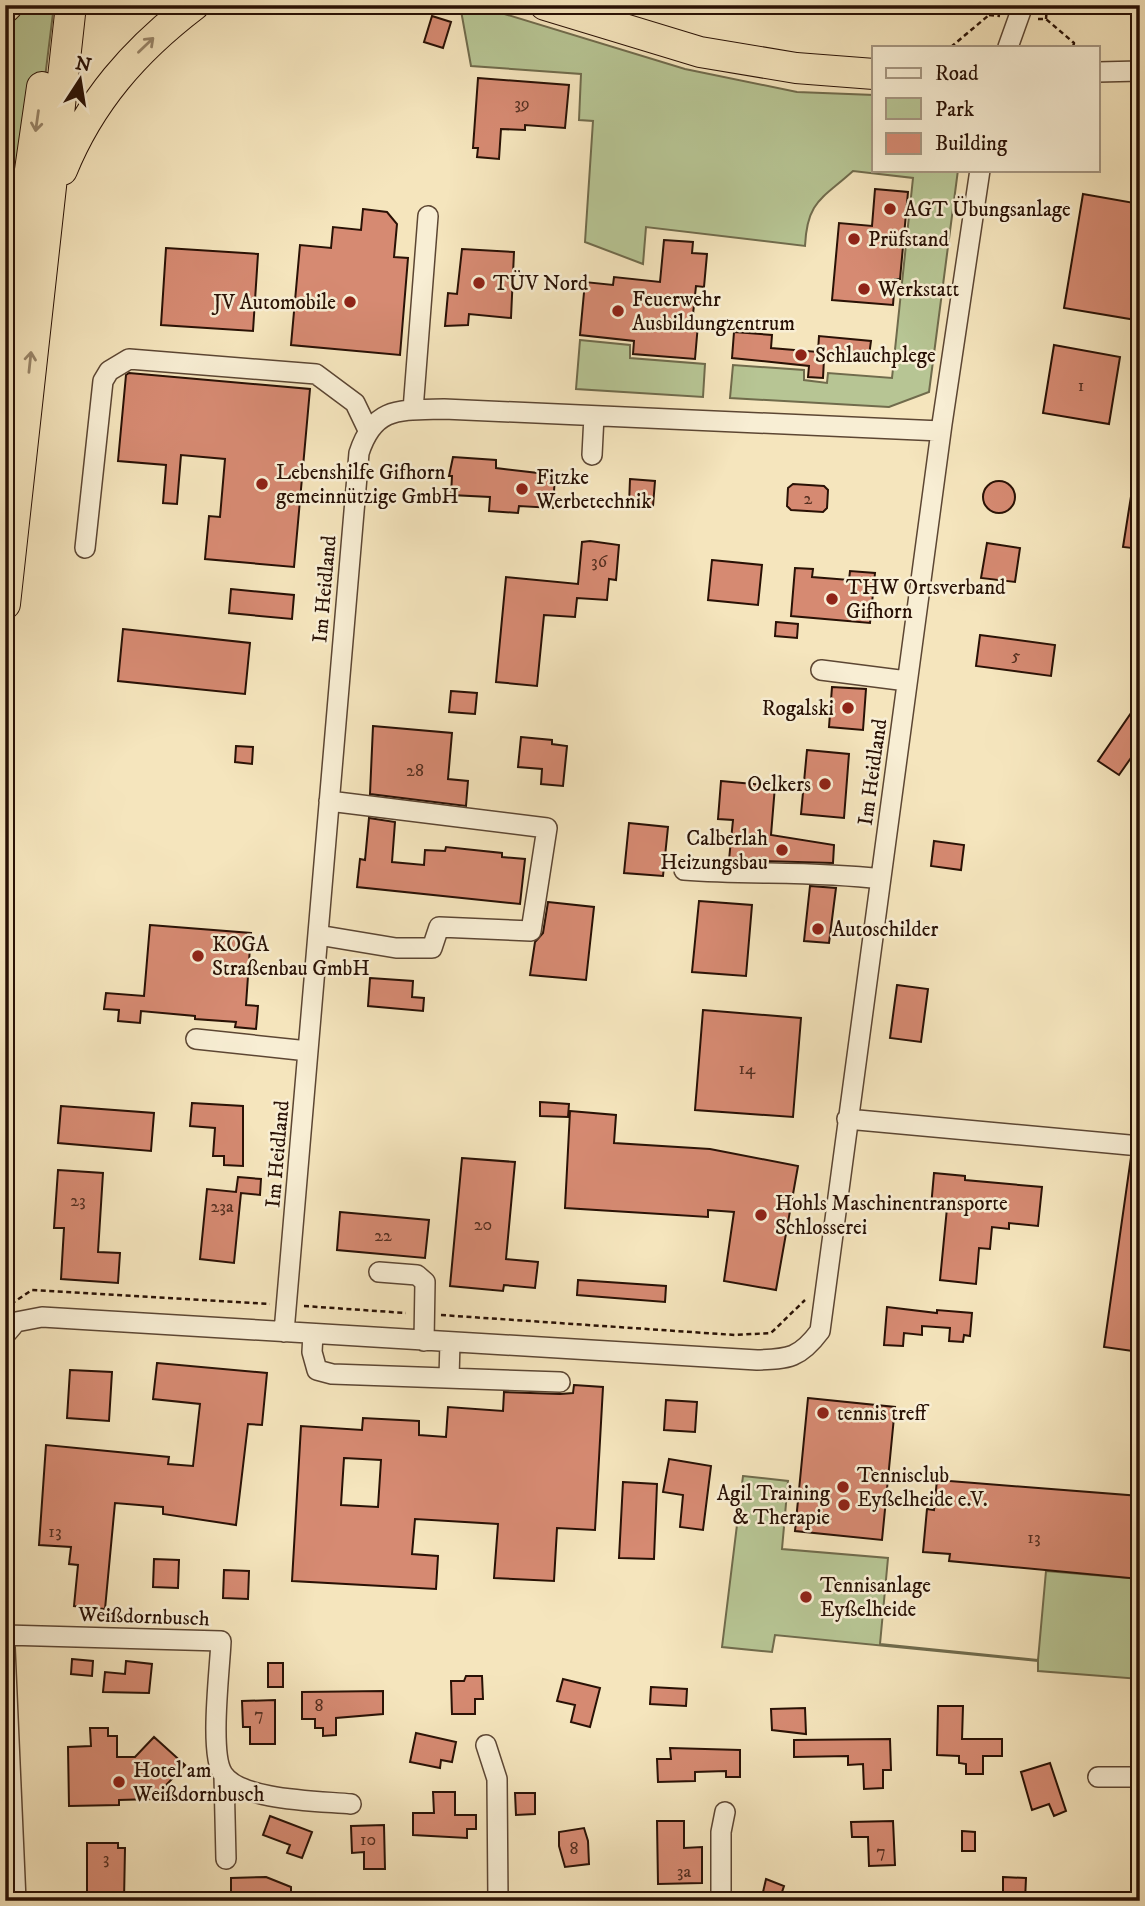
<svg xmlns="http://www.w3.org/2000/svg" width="1145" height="1906" viewBox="0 0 1145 1906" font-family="'IM FELL DW Pica',serif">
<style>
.green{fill:#b7c594;stroke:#706b4c;stroke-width:2}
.building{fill:#d68a72;stroke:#291105;stroke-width:2;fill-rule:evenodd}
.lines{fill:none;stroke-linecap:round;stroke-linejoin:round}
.minor-casing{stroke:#5c4633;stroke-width:22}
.highway-casing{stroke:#291105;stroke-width:32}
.path{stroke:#291105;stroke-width:2.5;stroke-dasharray:5 3.5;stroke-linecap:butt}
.minor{stroke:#f8eed4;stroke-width:19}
.highway{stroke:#f5e5bd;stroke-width:30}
.oneway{stroke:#99866a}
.poi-dot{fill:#8f2418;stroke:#f8eed4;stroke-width:2.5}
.labels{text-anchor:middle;stroke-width:5;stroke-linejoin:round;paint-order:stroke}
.number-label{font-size:18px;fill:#542f20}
.poi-label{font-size:21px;fill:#291105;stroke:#f8eed4;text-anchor:start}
.street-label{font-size:21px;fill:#291105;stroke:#f8eed4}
</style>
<rect width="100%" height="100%" fill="#f5e5bd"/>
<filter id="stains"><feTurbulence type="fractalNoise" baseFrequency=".00286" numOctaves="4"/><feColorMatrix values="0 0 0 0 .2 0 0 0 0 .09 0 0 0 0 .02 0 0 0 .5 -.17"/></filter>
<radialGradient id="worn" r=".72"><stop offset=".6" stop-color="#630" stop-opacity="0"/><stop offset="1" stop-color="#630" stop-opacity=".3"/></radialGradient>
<!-- green -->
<path class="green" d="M5 5H54L5 401Z
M460 5H475L685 69 797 92 874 95V170H958L929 392 889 407 730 398 733 365 804 370V380L827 383 828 373 892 378 913 178 853 171C822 199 807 201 805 246L646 227 643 264 585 242 593 121 579 120 581 74 471 66Z
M580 340 630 345V358L705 364 703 397 576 389Z
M743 1476 788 1481 782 1549 888 1558 880 1644 1038 1660 1046 1571 1140 1579V1679L1038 1671V1661L775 1635 772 1652 722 1647Z"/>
<!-- building -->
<path class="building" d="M432 16 451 22 443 48 424 42Z
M478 78 569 85 565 128 525 125V130L501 129 499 159 477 157 478 148H473Z
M875 189 908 192 900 279H895L893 305 832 300 839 223 872 226Z
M1083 194 1140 204V296L1136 320 1064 308Z
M363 209 387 212 397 224 394 257 408 258 400 355 291 345 300 245 331 248 333 227 361 230Z
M664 240 693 242 692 253 707 254 704 287 696 286 692 324H698L695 359 633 354 634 341 580 335 585 282 613 285 614 277 660 282Z
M166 248 258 254 253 331 161 325Z
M462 249 514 252 511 318 469 314 468 325 445 326 448 293 457 294Z
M734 332 772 335 771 348 818 352 819 336 871 341 868 363 824 359 823 378 808 377 809 366 732 358Z
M1054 345 1120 357 1109 424 1043 413Z
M129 373 310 389 294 567 205 559 209 516 220 517 225 459 181 455 177 504 163 503 166 465 118 461 126 375Z
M453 457 496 460V468L555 475 553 508 519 506 518 513 489 511 490 497 451 495 452 476H449Z
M630 479 655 481 653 506 629 505Z
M983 497a16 16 0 1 1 32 0a16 16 0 1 1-32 0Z
M793 484 824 486 828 490 827 508 823 512 791 510 787 506 788 488Z
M1132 490 1140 491V549L1123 547Z
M590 541 619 545 616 580 609 579 607 600 577 598 575 617 544 615 537 686 496 682 506 577 578 584 582 542Z
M987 543 1020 548 1015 582 981 578Z
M712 560 762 565 758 605 708 600Z
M795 568 813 569 812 577 849 580 850 571 875 573 870 623 791 616Z
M231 589 294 595 292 619 229 613Z
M776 622 798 624 797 638 775 636Z
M123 629 250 643 245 694 118 681Z
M980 635 1055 645 1051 676 976 666Z
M832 687 866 689 863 730 829 727Z
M451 691 477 693 475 714 449 712Z
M1140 700V745L1119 775 1098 761Z
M373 726 452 733 448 779 468 781 466 806 370 794Z
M521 737 552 740V744L567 746 563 786 541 784 542 769 518 767Z
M236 746 253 747 252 764 235 762Z
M807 750 849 754 844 818 801 814Z
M721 781 775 786 771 835 834 845 833 863 729 860 733 820 718 819Z
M369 818 395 822 392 862 424 865 425 850 445 851 446 847 502 853V857L525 859 520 904 357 887 360 859 365 860Z
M629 823 668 827 663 876 624 873Z
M934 841 964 845 961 870 931 866Z
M810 886 836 888 829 943 804 941Z
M699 901 752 905 746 976 692 972Z
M548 902 594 907 586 980 530 975 535 942 543 933Z
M150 925 251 933 246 1005 258 1006 256 1029 235 1027 236 1022 195 1019V1016L141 1011 140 1023 118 1021 119 1010 104 1009 106 993 144 996Z
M370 978 413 981 412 997 424 998 423 1011 368 1006Z
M897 985 928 989 921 1042 890 1038Z
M703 1010 801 1018 793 1117 695 1110Z
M540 1102 569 1104 568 1117 540 1116Z
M192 1103 243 1106V1166L224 1165V1156H213L215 1128 190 1126Z
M61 1106 154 1113 151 1151 58 1143Z
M570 1111 616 1115 614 1143 710 1149 798 1166 776 1290 724 1281 734 1212 708 1210V1217L565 1208Z
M1131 1157 1140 1158V1352L1104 1347Z
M462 1158 515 1162 506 1259 538 1262 535 1288 504 1285 503 1291 450 1286Z
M58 1170 103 1173 98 1252 120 1253 118 1283 61 1279 64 1228H54Z
M934 1173 965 1176V1180L1042 1187 1038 1226 1009 1223V1229L992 1227 990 1249 979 1248 976 1284 940 1280 947 1208 931 1207Z
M238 1177 261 1179 260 1195 241 1193 234 1263 200 1259 207 1189 236 1192Z
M340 1212 429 1220 425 1258 337 1250Z
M578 1280 666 1286 665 1302 577 1295Z
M887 1307 937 1313V1310L972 1313 970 1336 964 1335 963 1342 949 1341 950 1328 922 1326V1335L904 1333 903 1346 884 1345Z
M157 1363 267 1373 262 1425 248 1424 236 1525 163 1514V1507L115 1503 105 1609 74 1606 78 1565 69 1564 71 1547 39 1545 46 1445 169 1457 168 1464 193 1466 200 1404 153 1399Z
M70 1370 112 1372 109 1421 67 1418Z
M574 1385 603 1387 595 1530 557 1528 554 1581 494 1578 498 1524 415 1519 412 1554 438 1556 436 1589 292 1581 301 1426 362 1430 363 1418 419 1421V1435L446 1437 448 1407 503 1411 504 1392 560 1394 573 1393ZM344 1458 381 1460 378 1507 341 1505Z
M808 1398 895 1407 882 1540 795 1531Z
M666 1400 697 1402 695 1432 664 1430Z
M669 1459 711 1466 703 1530 680 1527 683 1495 663 1492Z
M937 1480 1140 1496V1579L949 1561 950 1554 923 1552 927 1509 934 1510Z
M623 1482 657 1484 654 1559 619 1558Z
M154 1559 179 1560 178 1588 153 1587Z
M224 1570 249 1571 248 1599 223 1598Z
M72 1659 93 1661 92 1676 71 1674Z
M126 1661 152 1664 149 1693 103 1692 105 1672 125 1674Z
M268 1663H283V1687H268Z
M466 1676H482L483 1699H475V1714H452L451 1681H464Z
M563 1679 600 1688 590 1727 571 1722 575 1705 557 1701Z
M651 1687 687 1689 686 1706 650 1704Z
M383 1691V1714L336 1718V1735L323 1736V1728H315V1719H302V1692Z
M275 1700V1744H250V1727H243L242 1701Z
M938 1706H963L962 1739H1002V1756H983V1774H966V1764L959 1763V1756L937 1755Z
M805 1708 806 1734 772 1730 771 1709Z
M90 1728H108V1736H117V1757H135L154 1737 185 1765 153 1799 119 1800V1805L69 1806 68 1747 91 1746Z
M416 1733 456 1742 452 1762 441 1760 440 1768 410 1762Z
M890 1739 891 1770H883V1788L864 1789 863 1764 848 1765V1756L794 1757V1740Z
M670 1748 740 1750V1777H726V1771L695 1772V1781L658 1782 657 1759H671Z
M1050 1763 1066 1811 1054 1816 1049 1804 1032 1810 1021 1772Z
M433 1792H455V1815H476V1829H467V1838L413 1835V1813H434Z
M515 1793H535V1814L516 1815Z
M270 1816 312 1832 302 1858 287 1853 290 1845 263 1835Z
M657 1821H684V1848L702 1847V1883L658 1884Z
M893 1821 895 1865 869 1866 868 1837H852L851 1822Z
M384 1825 385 1869H364V1852L352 1853 351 1826Z
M584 1828 588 1841 589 1864 565 1867 559 1846V1832Z
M962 1831 975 1832V1851H962Z
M87 1843H118V1848H125L124 1901H87Z
M266 1877 291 1887V1901H231V1878Z
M1003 1877 1026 1878 1025 1901H1003Z
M766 1879 784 1886 779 1901H761Z"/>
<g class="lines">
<defs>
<path id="minor" d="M1008 47 1023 5
M1098 72 1140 71
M413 410 428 216
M592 455 594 416
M85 548 103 381 109 371 129 359 316 374 355 403 367 428
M821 670 907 681
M684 870C750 875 815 871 880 879
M318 935 396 948H432L439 927 531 931 547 828 329 801
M196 1039 308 1051
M847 1119 1140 1146
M379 1272 417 1275 425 1282 424 1341
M284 1332 359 453C374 406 400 410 444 409L941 431
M313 1334 312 1352 317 1370 332 1374 560 1382
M5 1335 16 1322 42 1317 757 1360C789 1359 800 1358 820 1331L942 424 980 170
M449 1378 450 1342
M5 1635 221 1641C220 1668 209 1754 223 1774 241 1801 321 1801 351 1804
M5 1648 16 1901
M486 1745 497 1779 498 1901
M224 1776 226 1859
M1098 1777H1140
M721 1901V1832L725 1812"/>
<path id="highway" d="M545 5 700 52 796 68 874 74
M5 8 8 5
M62 170C90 101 135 50 194 5
M5 375 14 281 42 87
M5 604 71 5"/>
</defs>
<!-- minor casing -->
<use href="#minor" class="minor-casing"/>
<!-- highway casing -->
<use href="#highway" class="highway-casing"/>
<!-- path -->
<path class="path" d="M989 15 1000 16
M1038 19H1046L1074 43 1073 47
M1046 19 1047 5
M951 47 989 15 994 5
M11 1304 32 1290 270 1304
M304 1306 406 1313
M441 1315 735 1335 771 1333 805 1300"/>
<!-- minor -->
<use href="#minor" class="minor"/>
<!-- highway -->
<use href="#highway" class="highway"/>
</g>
<!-- one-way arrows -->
<defs><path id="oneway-shaft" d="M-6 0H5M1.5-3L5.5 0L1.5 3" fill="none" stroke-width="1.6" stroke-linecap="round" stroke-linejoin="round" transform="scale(1.75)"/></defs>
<g class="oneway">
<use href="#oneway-shaft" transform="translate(146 45) rotate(-44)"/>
<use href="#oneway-shaft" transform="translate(37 121) rotate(98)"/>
<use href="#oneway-shaft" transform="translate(30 362) rotate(-84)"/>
</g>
<!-- markers -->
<g class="poi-dot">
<circle cx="890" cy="209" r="7"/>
<circle cx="854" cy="239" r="7"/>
<circle cx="479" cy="283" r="7"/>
<circle cx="864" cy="289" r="7"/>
<circle cx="350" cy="302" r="7"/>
<circle cx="618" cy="311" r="7"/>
<circle cx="801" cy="355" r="7"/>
<circle cx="262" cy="484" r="7"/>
<circle cx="522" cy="489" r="7"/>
<circle cx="832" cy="599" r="7"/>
<circle cx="848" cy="708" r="7"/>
<circle cx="825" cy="784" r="7"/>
<circle cx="782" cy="850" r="7"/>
<circle cx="818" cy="929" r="7"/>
<circle cx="198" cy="956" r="7"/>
<circle cx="761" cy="1215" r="7"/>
<circle cx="823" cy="1413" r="7"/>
<circle cx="843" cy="1487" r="7"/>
<circle cx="844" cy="1505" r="7"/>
<circle cx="806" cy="1597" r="7"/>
<circle cx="119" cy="1782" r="7"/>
</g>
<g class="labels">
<!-- number labels -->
<g class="number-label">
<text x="522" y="109">39</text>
<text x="1081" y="391">1</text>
<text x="808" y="504">2</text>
<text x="599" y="567">36</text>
<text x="1016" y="661">5</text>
<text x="415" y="776">28</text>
<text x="747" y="1074">14</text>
<text x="78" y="1206">23</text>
<text x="222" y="1212">23a</text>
<text x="483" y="1230">20</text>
<text x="383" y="1241">22</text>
<text x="55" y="1537">13</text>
<text x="1034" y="1543">13</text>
<text x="319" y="1711">8</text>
<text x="259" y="1720">7</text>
<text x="368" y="1845">10</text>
<text x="574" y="1854">8</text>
<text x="881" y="1857">7</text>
<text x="106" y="1864">3</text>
<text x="684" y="1877">3a</text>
</g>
<!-- poi labels -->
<g class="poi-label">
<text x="904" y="216">AGT Übungsanlage</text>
<text x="868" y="246">Prüfstand</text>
<text x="493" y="290">TÜV Nord</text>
<text x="878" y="296">Werkstatt</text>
<text x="632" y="306">Feuerwehr<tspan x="632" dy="24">Ausbildungzentrum</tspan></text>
<text x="336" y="309" text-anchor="end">JV Automobile</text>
<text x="815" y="362">Schlauchplege</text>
<text x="276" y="479">Lebenshilfe Gifhorn<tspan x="276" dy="24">gemeinnützige GmbH</tspan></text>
<text x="536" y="484">Fitzke<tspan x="536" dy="24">Werbetechnik</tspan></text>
<text x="846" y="594">THW Ortsverband<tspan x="846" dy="24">Gifhorn</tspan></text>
<text x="834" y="715" text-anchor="end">Rogalski</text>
<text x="811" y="791" text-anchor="end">Oelkers</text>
<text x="768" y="845" text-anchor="end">Calberlah<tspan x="768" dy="24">Heizungsbau</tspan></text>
<text x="832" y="936">Autoschilder</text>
<text x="212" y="951">KOGA<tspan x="212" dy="24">Straßenbau GmbH</tspan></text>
<text x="775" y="1210">Hohls Maschinentransporte<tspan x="775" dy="24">Schlosserei</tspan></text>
<text x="837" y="1420">tennis treff</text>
<text x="857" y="1482">Tennisclub<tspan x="857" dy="24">Eyßelheide e.V.</tspan></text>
<text x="830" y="1500" text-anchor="end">Agil Training<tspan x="830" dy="24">&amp; Therapie</tspan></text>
<text x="820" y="1592">Tennisanlage<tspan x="820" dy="24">Eyßelheide</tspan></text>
<text x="133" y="1777">Hotel am<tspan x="133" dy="24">Weißdornbusch</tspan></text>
</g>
<!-- street labels -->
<g class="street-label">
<text transform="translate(324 589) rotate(-85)" y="7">Im Heidland</text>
<text transform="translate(872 772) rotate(-82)" y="7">Im Heidland</text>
<text transform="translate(277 1154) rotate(-85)" y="7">Im Heidland</text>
<text transform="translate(144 1616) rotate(2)" y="7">Weißdornbusch</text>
</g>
</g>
<!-- margin -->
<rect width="1145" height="1906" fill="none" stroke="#f5e5bd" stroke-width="28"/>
<rect x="7" y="7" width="1131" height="1892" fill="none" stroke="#291105" stroke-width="3.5"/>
<rect x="14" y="14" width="1117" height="1878" fill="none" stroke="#291105" stroke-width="2"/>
<!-- legend -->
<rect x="872" y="46" width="228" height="126" fill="#f8eed4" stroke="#a59681" stroke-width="2"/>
<rect x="886" y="68" width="35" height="10" fill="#f8eed4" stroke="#a59681" stroke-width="2"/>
<text x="935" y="80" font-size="21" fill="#291105">Road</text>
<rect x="886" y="98" width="35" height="21" fill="#b7c594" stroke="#a59681" stroke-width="2"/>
<text x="935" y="116" font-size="21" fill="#291105">Park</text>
<rect x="886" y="133" width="35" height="21" fill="#d68a72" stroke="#a59681" stroke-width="2"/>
<text x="935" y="150" font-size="21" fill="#291105">Building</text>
<!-- north arrow -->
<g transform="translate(80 80) rotate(12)" stroke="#f8eed4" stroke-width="5" paint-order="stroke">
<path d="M0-5L12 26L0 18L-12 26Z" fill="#291105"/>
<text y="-10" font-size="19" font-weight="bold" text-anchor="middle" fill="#291105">N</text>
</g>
<rect width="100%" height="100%" filter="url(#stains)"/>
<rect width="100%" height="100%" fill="url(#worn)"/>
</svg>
